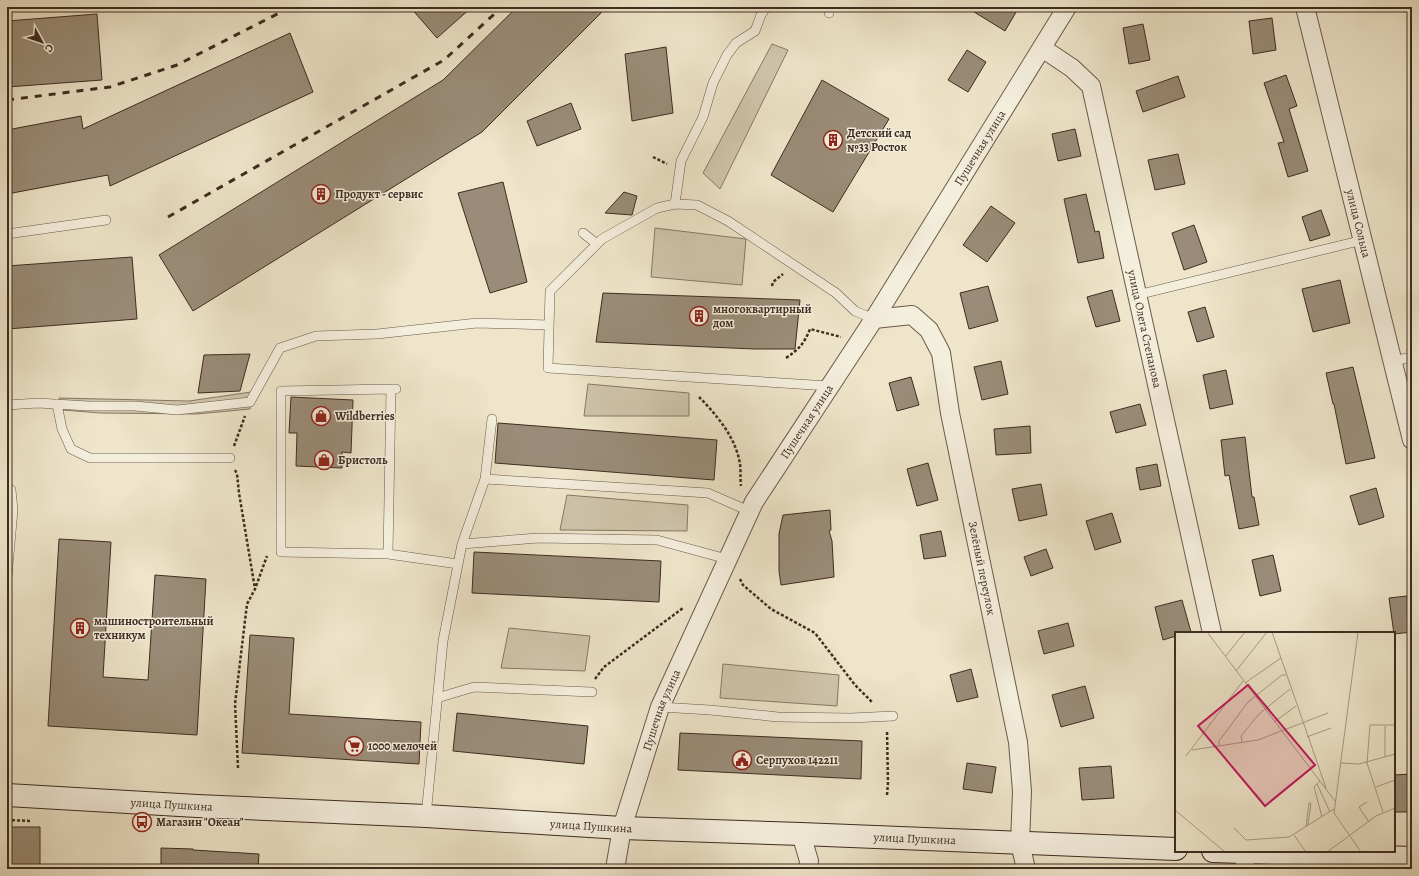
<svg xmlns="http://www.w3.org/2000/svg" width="1419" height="876" viewBox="0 0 1419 876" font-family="Alegreya,serif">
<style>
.green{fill:#d0c6ad;stroke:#877966}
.building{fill:#9a8c78;stroke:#3e2c20}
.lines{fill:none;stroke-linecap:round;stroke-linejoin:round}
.lane-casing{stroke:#6a5a4a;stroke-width:10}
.street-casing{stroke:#6a5a4a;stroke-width:20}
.secondary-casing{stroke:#3e2c20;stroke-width:24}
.path{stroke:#3e2c20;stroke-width:2.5;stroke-dasharray:3 2;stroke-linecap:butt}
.lane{stroke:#f4eedd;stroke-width:9}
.street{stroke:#f4eedd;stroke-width:18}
.secondary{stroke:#f4eedd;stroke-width:22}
.rail{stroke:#3e2c20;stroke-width:3;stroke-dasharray:7 7;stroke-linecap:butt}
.labels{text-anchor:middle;stroke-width:3;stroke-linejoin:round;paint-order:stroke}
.poi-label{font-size:12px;font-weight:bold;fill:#3e2c20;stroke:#f4eedd;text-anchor:start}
.street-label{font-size:12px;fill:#3e2c20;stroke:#f4eedd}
.inset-road{fill:none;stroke:#a89b86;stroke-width:1}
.view{fill:#c2185b;fill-opacity:0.15;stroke:#c2185b;stroke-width:2}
.inset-edge{fill:none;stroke:#3e2c20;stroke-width:2}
</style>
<rect width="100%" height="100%" fill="#eee5ca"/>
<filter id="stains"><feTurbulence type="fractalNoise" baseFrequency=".005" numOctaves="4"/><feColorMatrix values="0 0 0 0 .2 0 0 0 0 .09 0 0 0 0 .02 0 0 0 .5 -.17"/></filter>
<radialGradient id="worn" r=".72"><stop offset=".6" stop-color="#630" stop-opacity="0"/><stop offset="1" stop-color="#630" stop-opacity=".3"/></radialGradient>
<!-- green -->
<path class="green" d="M772 44 788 50 720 189 703 173Z
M655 228 746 239 742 285 651 277Z
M588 384 689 393V416H584Z
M251 392 250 409 197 414 100 413 63 410 59 398 189 401Z
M567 495 688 505 687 531 560 530Z
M509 628 590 636 585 671 501 668Z
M723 664 839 675 837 706 720 698Z"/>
<!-- building -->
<path class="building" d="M410 7H472L437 38Z
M517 7H607L482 132 193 311 159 255 443 80Z
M966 7H1019L1005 31Z
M97 14 102 80 7 87V21Z
M1272 18 1276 50 1253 54 1249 21Z
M1143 24 1150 60 1129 64 1123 28Z
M290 33 313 92 110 186 108 175 7 194V130L81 116 83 129Z
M666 47 673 113 632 121 625 54Z
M967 50 986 62 968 92 948 80Z
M1286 75 1297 106 1289 109 1308 171 1288 177 1278 143 1284 142 1264 83Z
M1178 76 1185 97 1143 112 1136 91Z
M822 80 889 119 833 212 771 175Z
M571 103 581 129 537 146 527 121Z
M1075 129 1081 156 1058 161 1052 134Z
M1178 154 1185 184 1155 190 1148 160Z
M503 182 527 282 490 293 458 193Z
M624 192 637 196 632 215 605 213Z
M1086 194 1095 232 1099 231 1104 258 1078 263 1064 199Z
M991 206 1015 223 987 262 963 245Z
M1321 210 1330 235 1310 241 1302 217Z
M1194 225 1207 262 1184 270 1172 233Z
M132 257 137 319 7 329V266Z
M1340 280 1350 323 1313 332 1302 289Z
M988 286 998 321 969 329 960 293Z
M1112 290 1120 321 1096 327 1087 297Z
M603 293 800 300 795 349H754L596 342Z
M1205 307 1214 337 1197 342 1188 312Z
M250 354 240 391 198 393 204 355Z
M1001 361 1008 394 982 400 974 367Z
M1353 367 1375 458 1346 464 1334 404H1333L1326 373Z
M1226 370 1233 404 1210 409 1203 375Z
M911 377 919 405 897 411 889 383Z
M291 397 353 400 351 453 342 452V468L296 466 297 433H289Z
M1140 404 1146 425 1116 433 1110 412Z
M498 423 717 440 714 480 495 463Z
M1030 426 1031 453 996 455 994 429Z
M1245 437 1252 497H1254L1259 525 1239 529 1229 475 1225 476 1221 440Z
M928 463 938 500 917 506 907 469Z
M1157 464 1161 486 1140 490 1136 468Z
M1041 484 1047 515 1019 521 1012 489Z
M1376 488 1384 517 1359 525 1350 496Z
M830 510 831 530 829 531 832 541 834 577 781 585 779 571V534L783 515Z
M1112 513 1121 542 1095 550 1086 521Z
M941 531 946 556 924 559 920 535Z
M59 539 111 542 103 677 148 680 155 575 206 579 197 735 48 726Z
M1046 549 1053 568 1031 576 1024 557Z
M474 552 661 561 659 602 472 593Z
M1273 555 1281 591 1260 596 1252 560Z
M1407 596 1412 632 1394 634 1389 598Z
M1182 600 1191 632 1176 633V636L1163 640 1155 607Z
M1068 623 1074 646 1044 654 1038 631Z
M250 635 294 638 289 714 421 722 419 764 242 753Z
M971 669 978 697 957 702 950 675Z
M1085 686 1094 718 1061 727 1052 695Z
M457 713 588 726 584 764 453 751Z
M680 733 862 741 861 779 678 770Z
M967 763 996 767 992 793 963 789Z
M1111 766 1114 798 1082 800 1079 768Z
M1412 774V812H1394V775Z
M7 827H40V869H7Z
M161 848 193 849V850L259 854 258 869H161Z"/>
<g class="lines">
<defs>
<path id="lane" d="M829 7V13
M675 204 681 161 703 117 713 83 727 55 736 43 755 31 761 15 766 7
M583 233 597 244
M7 234 106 220
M1137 295 1363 240
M1393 361 1412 357
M829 386 548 368 550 291 602 239 657 208 675 204 697 205 728 221 836 293 855 311 874 319
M391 389 388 554 281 552V391L391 389H396
M57 404 62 429 71 449 90 458H230
M7 405 38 403 88 406H135L177 410 250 402 280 348 316 336 377 334 477 323 549 325
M485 479 708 493 749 511
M7 490H11L13 510 7 577
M462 544 538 538 657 540 727 559
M388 554 458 564
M437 698 474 687 592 692
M660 707 710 710 778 717 851 718 893 716
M426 816 443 641 462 544 485 479 492 419"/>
<g id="street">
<path id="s1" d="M1305 7 1412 440"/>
<path id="s2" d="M1042 48 1072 68 1091 86 1212 633"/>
<path id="s3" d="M874 319 912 315 929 330 941 353 950 413 1018 742 1022 791 1020 843 1026 869"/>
<path d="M801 834 809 861 808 869"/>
<path d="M1243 851 1246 869"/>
<path id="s4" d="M615 869 622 828 660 707 754 502 874 319 1067 7"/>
</g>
<g id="secondary">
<path id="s5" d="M7 795 197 806 426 816 622 828 801 834 1176 849"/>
<path d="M1213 851 1412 858"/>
</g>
</defs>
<!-- lane casing -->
<use href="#lane" class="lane-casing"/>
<!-- street casing -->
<use href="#street" class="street-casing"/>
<!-- secondary casing -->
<use href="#secondary" class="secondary-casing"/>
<!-- path -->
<path class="path" d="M653 157 667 164
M772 286 773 282 783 274
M786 358C799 349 804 344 810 329L841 337
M699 397C717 415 736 438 740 464 741 471 740 478 741 486
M234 446 245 416
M235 470 237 474 239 493 255 589
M740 579 743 585 771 609 815 633 855 685 873 703
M595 679 604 667 683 608
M238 768 235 704 247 604 255 589 267 556
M887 795 888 783 887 730
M7 820 32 821"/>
<!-- lane -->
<use href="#lane" class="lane"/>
<!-- street -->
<use href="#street" class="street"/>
<!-- secondary -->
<use href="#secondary" class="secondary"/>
<!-- rail -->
<path class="rail" d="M7 100 110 87 177 65 291 7
M168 217 444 60 502 7"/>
</g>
<!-- icons -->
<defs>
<symbol id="building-ring" viewBox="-11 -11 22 22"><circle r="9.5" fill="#f4eedd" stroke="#8f2418" stroke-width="1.5"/><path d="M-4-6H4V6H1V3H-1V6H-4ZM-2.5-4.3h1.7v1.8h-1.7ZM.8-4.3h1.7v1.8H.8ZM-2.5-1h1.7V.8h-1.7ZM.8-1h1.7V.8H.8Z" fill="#8f2418"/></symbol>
<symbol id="shop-ring" viewBox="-11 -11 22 22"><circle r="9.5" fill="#f4eedd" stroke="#8f2418" stroke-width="1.5"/><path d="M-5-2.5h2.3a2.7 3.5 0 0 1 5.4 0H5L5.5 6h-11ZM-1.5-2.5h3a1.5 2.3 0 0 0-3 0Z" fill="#8f2418"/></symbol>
<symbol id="supermarket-ring" viewBox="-11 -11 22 22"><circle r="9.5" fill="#f4eedd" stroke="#8f2418" stroke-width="1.5"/><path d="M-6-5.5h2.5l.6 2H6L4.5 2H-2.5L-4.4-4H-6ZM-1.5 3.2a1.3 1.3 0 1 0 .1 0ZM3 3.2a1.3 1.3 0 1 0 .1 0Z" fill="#8f2418"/></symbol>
<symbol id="civic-ring" viewBox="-11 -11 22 22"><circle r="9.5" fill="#f4eedd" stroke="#8f2418" stroke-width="1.5"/><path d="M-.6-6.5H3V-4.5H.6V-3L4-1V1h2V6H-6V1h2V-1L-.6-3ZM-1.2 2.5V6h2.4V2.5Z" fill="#8f2418"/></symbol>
<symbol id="bus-ring" viewBox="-11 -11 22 22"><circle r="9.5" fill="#f4eedd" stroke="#8f2418" stroke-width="1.5"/><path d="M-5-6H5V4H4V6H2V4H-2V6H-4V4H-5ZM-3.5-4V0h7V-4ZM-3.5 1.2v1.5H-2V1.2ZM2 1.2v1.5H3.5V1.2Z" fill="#8f2418"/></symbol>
</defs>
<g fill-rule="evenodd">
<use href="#building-ring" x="822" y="129" width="22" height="22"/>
<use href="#building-ring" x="310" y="183" width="22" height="22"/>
<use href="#building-ring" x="688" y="305" width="22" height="22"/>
<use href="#shop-ring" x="310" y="405" width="22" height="22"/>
<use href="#shop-ring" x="313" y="449" width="22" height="22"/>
<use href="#building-ring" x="69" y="617" width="22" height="22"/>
<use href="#supermarket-ring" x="343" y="735" width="22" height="22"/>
<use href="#civic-ring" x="731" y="749" width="22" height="22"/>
<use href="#bus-ring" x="131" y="811" width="22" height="22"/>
</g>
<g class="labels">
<!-- poi labels -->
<g class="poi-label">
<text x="847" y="137">Детский сад<tspan x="847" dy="14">№33 Росток</tspan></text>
<text x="335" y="198">Продукт - сервис</text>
<text x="713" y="313">многоквартирный<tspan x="713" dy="14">дом</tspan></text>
<text x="335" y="420">Wildberries</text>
<text x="338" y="464">Бристоль</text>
<text x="94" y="625">машиностроительный<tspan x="94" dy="14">техникум</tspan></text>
<text x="368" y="750">1000 мелочей</text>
<text x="756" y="764">Серпухов 142211</text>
<text x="156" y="826">Магазин "Океан"</text>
</g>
<!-- street labels -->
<g class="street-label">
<text dy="4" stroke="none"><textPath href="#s4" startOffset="814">Пушечная улица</textPath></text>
<text dy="4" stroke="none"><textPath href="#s1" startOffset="223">улица Сольца</textPath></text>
<text dy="4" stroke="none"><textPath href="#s2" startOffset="311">улица Олега Степанова</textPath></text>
<text dy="4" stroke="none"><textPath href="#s4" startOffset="490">Пушечная улица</textPath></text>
<text dy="4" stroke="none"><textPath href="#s3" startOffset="306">Зелёный переулок</textPath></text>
<text dy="4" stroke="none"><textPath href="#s4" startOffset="166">Пушечная улица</textPath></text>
<text dy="4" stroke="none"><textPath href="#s5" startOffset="165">улица Пушкина</textPath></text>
<text dy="4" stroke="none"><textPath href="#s5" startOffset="585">улица Пушкина</textPath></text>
<text dy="4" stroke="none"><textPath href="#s5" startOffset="909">улица Пушкина</textPath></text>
</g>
</g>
<!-- overview -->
<g transform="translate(1175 632)">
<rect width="220" height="220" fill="#eee5ca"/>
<path class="inset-road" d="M32 0 160 169M97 0 151 156M183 0 159 181 186 220M50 25 70 0M61 39 92 0M70 51 106 26M99 90 121 74M132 105 156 96M67 110 66 104 84 82 115 57M44 113V109L73 70 107 43H111M17 118 83 108 153 81M11 124 68 49M210 125V94M166 131 184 132 220 122M145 149 139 155 147 185M142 152 155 180M201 155 220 148M192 170 184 175 194 190M0 178 50 220M208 180 192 131 195 93H220M133 193 136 171M131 195 134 171H136M59 196 71 208 114 205 159 177M119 203 131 220M175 203 201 184 220 176M152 220 174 204"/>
<path class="view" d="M73 53 140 133 90 174 23 94Z"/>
<rect width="220" height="220" class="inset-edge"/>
</g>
<!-- margin -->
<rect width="1419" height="876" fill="none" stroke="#eee5ca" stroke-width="24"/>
<rect x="8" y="8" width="1403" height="860" fill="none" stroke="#3e2c20" stroke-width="2"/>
<rect x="12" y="12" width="1395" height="852" fill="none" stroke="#3e2c20"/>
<!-- north arrow -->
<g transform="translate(42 42) rotate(130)" stroke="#f4eedd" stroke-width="3" paint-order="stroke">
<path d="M0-3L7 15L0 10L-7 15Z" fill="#3e2c20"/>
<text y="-6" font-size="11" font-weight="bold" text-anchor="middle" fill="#3e2c20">С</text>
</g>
<rect width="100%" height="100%" filter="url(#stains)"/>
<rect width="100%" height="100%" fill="url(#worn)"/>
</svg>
